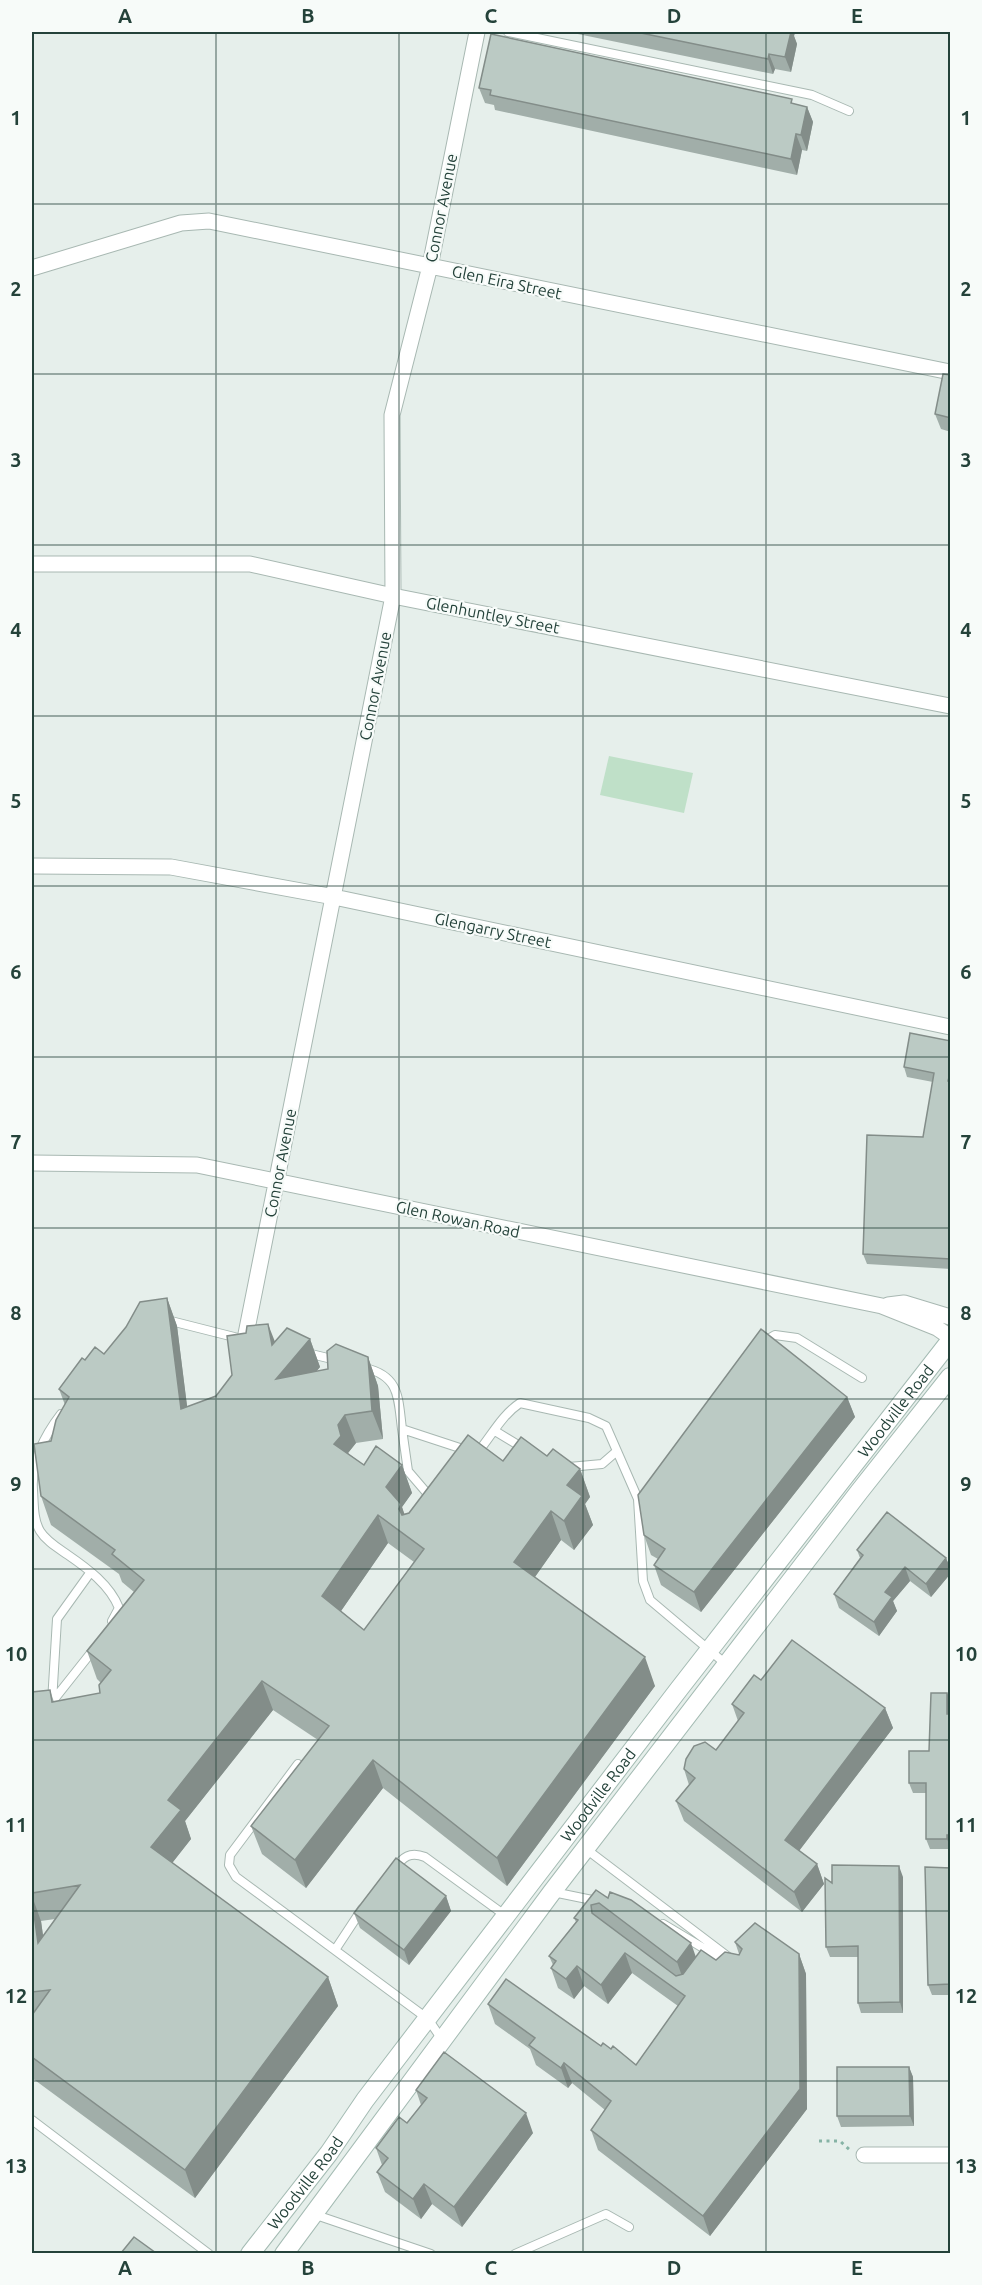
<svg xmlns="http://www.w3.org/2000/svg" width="982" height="2285" viewBox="0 0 982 2285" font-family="Ubuntu,sans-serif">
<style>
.green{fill:#bfe0c8}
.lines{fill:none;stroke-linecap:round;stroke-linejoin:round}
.service-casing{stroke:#a8b8b2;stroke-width:10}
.minor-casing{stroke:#a8b8b2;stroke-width:17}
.secondary-casing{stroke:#a4bbb3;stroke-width:20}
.path{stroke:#86b3a5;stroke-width:3;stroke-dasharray:3 4.5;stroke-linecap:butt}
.service{stroke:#fff;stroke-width:8}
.minor{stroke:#fff;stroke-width:15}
.secondary{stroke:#fff;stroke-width:18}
.wall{fill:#a1aea9;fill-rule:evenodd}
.shaded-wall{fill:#838d89}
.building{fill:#bbcac4;stroke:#838d89;stroke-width:1.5;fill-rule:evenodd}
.grid{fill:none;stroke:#24423a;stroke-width:1.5;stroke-opacity:0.55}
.labels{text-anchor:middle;stroke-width:4.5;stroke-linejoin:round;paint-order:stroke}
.street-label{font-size:16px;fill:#24423a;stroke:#f7fbf9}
.neatline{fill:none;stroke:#24423a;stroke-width:2}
.grid-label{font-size:20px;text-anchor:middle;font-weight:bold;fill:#24423a}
</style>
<rect width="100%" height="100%" fill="#e6efeb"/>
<!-- green -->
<path class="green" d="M609 756 693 773 684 813 600 795Z"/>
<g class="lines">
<defs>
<path id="service" d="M508 32 812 95 849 111
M167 1320 242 1339
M763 1342 775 1335 797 1338 862 1378
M307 1353 336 1360
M365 1368C400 1376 398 1398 402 1429
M61 1414C44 1436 31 1462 33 1490 34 1504 33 1519 40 1531 46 1541 58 1548 68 1555 87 1568 110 1585 119 1608L112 1621
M495 1431 523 1448
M478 1452C492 1435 502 1415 520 1403L589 1418 606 1426 638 1499 643 1581 650 1600 727 1665
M569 1467 602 1464 617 1451
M432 1499 408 1471 402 1429 466 1450
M52 1702 57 1619 90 1573
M32 1716 52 1702 94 1649
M298 1764 230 1855 229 1865 236 1877 428 2019 441 2038
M586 1849 731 1959
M394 1869C403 1857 410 1851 425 1857L506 1916
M553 1892 597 1901
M663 1924 725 1961
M335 1950 362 1909
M32 2120 209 2254
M313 2214 431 2254
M515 2254 606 2214 629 2227"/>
<path id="minor" d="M32 268 181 223 209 221 950 372
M32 564H250L393 596 950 706
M32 866 171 867 334 897 950 1027
M32 1163 197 1165 882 1306 937 1328 950 1337
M888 1305 904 1303 950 1317
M245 1339 393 596 392 415 430 266 477 32
M864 2155H950"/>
<g id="secondary">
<path id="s1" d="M250 2254 329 2153 365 2100 679 1689 950 1341"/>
<path d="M284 2254 552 1892 859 1492 950 1377"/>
</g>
</defs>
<!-- service casing -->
<use href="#service" class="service-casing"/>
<!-- minor casing -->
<use href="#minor" class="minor-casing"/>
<!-- secondary casing -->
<use href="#secondary" class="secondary-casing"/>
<!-- path -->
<path class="path" d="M819 2141H840L850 2150"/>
<!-- service -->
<use href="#service" class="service"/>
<!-- minor -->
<use href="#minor" class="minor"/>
<!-- secondary -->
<use href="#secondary" class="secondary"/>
</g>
<!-- wall -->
<path class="wall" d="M568 32H795L794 36 797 44 791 72 775 69 773 74Z
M479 88 794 104 807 107 813 122 807 151 802 150 797 175 495 110 494 105 485 103Z
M951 375V432L941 429 935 414Z
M951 1041V1269L867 1264 863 1254 923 1137 933 1082 907 1077 904 1067Z
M167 1298 177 1326 187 1407 216 1396 275 1342 310 1339 320 1367 316 1372 328 1369 368 1357 378 1386 383 1439 356 1443 348 1453 349 1454 364 1465H402L412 1493 402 1507 404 1514 409 1513 503 1461 547 1456 580 1469 590 1497 585 1504 593 1525 574 1550 561 1540 535 1577 655 1686 507 1886 383 1788 306 1888 262 1854 251 1826 318 1740 273 1710 185 1821 191 1839 172 1863 328 1977 338 2006 195 2198 32 2078V1692L50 1690 54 1702 100 1693 101 1683 97 1679 87 1651 134 1592 122 1582 119 1574 51 1525 41 1496 65 1405 59 1389 85 1360 104 1354ZM388 1543 414 1562 364 1630 341 1611ZM55 1919 43 1936 41 1921Z
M847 1397 855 1417 701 1612 661 1585 654 1565 658 1559 651 1555 644 1535Z
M857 1550 946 1558 951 1570V1573L931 1597 910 1581 893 1601 897 1611 879 1636 839 1608 834 1594 860 1558Z
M761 1680 885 1708 893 1728 799 1851 817 1864 824 1884 802 1912 684 1821 676 1801 689 1785 684 1769 716 1750 738 1721 732 1704Z
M947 1693 951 1702V1849H930L926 1839V1793H913L909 1783 929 1751Z
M951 1868V1995H932L928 1985Z
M903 1877V2013H861L858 2003V1957H830L826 1947 832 1883Z
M596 1890 696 1957 716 1960 739 1955V1954L735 1942 799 1954 806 1974 807 2109 710 2236 598 2150 591 2130 605 2110 572 2083 568 2088 536 2065 530 2049 495 2024 488 2004 611 2049 636 2065 678 2006 632 1973 608 2004 584 1986 574 1999 558 1988 551 1968 553 1965 549 1956 576 1922 574 1918Z
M446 1896 451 1911 409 1965 360 1928 354 1913Z
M909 2067 913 2077 914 2126 841 2127 837 2116Z
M416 2090 533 2133 462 2227 432 2204 421 2219 385 2192 377 2172 382 2165 376 2148 407 2123 421 2105Z"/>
<!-- shaded-wall -->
<path class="shaded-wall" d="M788 32H795L794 36 797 44 791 72 785 57Z
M769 54 775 69 773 74 768 59Z
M807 107 813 122 807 151 801 135Z
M796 134 802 150 797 175 791 159Z
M167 1298 177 1326 191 1437 181 1409Z
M268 1324 279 1352 310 1339 320 1367 287 1407 276 1379Z
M368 1357 378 1386 383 1439 372 1411Z
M847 1397 855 1417 701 1612 694 1592Z
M345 1415 356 1443 348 1453 351 1465 334 1444 338 1425Z
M402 1465 412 1493 402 1507 411 1533 386 1487Z
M580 1469 590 1497 585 1504 593 1525 574 1550 564 1521 567 1485Z
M551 1511 561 1540 525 1591 514 1562Z
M378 1515 388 1543 332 1624 322 1596Z
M946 1558 951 1570V1573L931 1597 926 1584Z
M905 1567 910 1581 893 1601 897 1611 879 1636 874 1622 885 1592Z
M645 1657 655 1686 507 1886 497 1858Z
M262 1681 273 1710 185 1821 191 1839 162 1876 151 1847 168 1800Z
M947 1693 951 1702V1724L947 1714Z
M885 1708 893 1728 792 1860 785 1840Z
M373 1760 383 1788 306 1888 295 1860Z
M947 1835 951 1844V1848L947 1839Z
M817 1864 824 1884 802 1912 794 1892Z
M899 1866 903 1877V2013L900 2002Z
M32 1896 41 1921 48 1971 38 1943Z
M446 1896 451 1911 409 1965 404 1950Z
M691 1943 698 1963 684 1982 677 1962Z
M625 1953 632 1973 608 2004 601 1985Z
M799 1954 806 1974 807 2109 710 2236 703 2216Z
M577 1966 584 1986 574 1999 566 1979Z
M328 1977 338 2006 195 2198 185 2170Z
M564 2063 572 2083 568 2088 561 2068Z
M909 2067 913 2077 914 2126 910 2116Z
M526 2113 533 2133 462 2227 454 2207Z
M424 2184 432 2204 421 2219 413 2199Z"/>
<!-- building -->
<path class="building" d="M636 32H791L785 57 769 54 768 59Z
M491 34 792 99 791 103 807 107 801 135 796 134 791 159 490 95 491 90 479 88Z
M943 374 951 375V418L935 414Z
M910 1033 951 1041V1070L948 1081 951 1082V1259L863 1254 867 1135 923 1137 934 1073 904 1067Z
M167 1298 181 1409 216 1396 232 1375 227 1336 246 1333 247 1326 268 1324 272 1345 287 1328 310 1339 276 1379 328 1369 327 1351 336 1344 368 1357 372 1411 345 1415 338 1425 341 1436 334 1444 364 1465 376 1446 402 1465 386 1487 401 1504 399 1509 402 1515 409 1513 468 1435 503 1461 521 1437 547 1456 553 1449 580 1469 567 1485 582 1496 564 1521 551 1511 514 1562 645 1657 497 1858 373 1760 295 1860 251 1826 329 1726 262 1681 168 1800 181 1810 151 1847 328 1977 185 2170 32 2057V2015L50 1990 32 1992V1900L38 1943 80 1885 32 1893V1692L50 1690 52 1702 100 1693 99 1685 111 1670 87 1651 144 1580 112 1554 115 1550 41 1496 34 1444 51 1441 56 1420 69 1397 59 1389 82 1358 85 1360 95 1347 104 1354 126 1327 140 1302ZM378 1515 424 1549 364 1630 322 1596Z
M761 1329 847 1397 694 1592 654 1565 665 1549 644 1535 638 1495Z
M887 1512 946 1558 926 1584 905 1567 885 1592 892 1597 874 1622 834 1594 863 1555 857 1550Z
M792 1640 885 1708 785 1840 817 1864 794 1892 676 1801 695 1778 684 1769 686 1759 694 1746 705 1742 716 1750 744 1713 732 1704 754 1675 761 1680Z
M931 1693H947V1714H951V1835H947V1839H926V1783H909V1751H929Z
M396 1858 446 1896 404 1950 354 1913Z
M832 1865 899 1866 900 2002 858 2003V1946L826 1947 825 1878 832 1883Z
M925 1867 951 1868V1984L928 1985Z
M596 1890 608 1898 610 1892 631 1900 691 1943 677 1962 599 1903 591 1905 592 1913 676 1976 683 1974 701 1950 716 1960 725 1952 739 1955 742 1949 735 1942 755 1923 799 1954 800 2089 703 2216 591 2130 611 2101 564 2063 561 2068 529 2045 535 2038 488 2004 506 1979 601 2046 603 2043 611 2049 613 2046 636 2065 685 1996 625 1953 601 1985 577 1966 566 1979 551 1968 556 1961 549 1956 578 1920 574 1918Z
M444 2052 526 2113 454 2207 424 2184 413 2199 377 2172 388 2158 376 2148 399 2117 407 2123 427 2098 416 2090Z
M837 2067H909L910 2116H837Z
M134 2237 156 2253H121Z"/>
<!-- grid -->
<path class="grid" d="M216 32V2254M399 32V2254M583 32V2254M766 32V2254M32 204H950M32 374H950M32 545H950M32 716H950M32 886H950M32 1057H950M32 1228H950M32 1399H950M32 1569H950M32 1740H950M32 1911H950M32 2081H950"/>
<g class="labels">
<!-- street labels -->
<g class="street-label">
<text transform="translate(441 208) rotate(-79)" y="6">Connor Avenue</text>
<text transform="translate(507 282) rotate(12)" y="6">Glen Eira Street</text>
<text transform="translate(493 615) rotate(11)" y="6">Glenhuntley Street</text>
<text transform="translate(375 686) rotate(-79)" y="6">Connor Avenue</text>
<text transform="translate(493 930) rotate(12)" y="6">Glengarry Street</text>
<text transform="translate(280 1163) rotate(-79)" y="6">Connor Avenue</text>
<text transform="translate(458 1219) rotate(12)" y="6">Glen Rowan Road</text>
<text dy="6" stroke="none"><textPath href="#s1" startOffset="1062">Woodville Road</textPath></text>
<text dy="6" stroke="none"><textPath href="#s1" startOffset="576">Woodville Road</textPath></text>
<text dy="6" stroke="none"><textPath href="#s1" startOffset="90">Woodville Road</textPath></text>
</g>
</g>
<!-- border -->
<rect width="982" height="2285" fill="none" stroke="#f7fbf9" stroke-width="66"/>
<rect x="33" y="33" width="916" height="2219" class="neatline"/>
<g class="grid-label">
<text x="125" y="23">A</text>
<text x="308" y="23">B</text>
<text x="491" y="23">C</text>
<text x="674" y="23">D</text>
<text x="857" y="23">E</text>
<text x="16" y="125">1</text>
<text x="966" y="125">1</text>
<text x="16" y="296">2</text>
<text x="966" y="296">2</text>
<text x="16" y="467">3</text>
<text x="966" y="467">3</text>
<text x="16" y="637">4</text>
<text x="966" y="637">4</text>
<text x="16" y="808">5</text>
<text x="966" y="808">5</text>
<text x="16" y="979">6</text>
<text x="966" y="979">6</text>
<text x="16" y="1149">7</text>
<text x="966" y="1149">7</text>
<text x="16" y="1320">8</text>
<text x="966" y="1320">8</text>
<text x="16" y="1491">9</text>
<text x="966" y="1491">9</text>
<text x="16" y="1661">10</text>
<text x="966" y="1661">10</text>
<text x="16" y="1832">11</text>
<text x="966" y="1832">11</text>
<text x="16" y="2003">12</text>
<text x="966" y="2003">12</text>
<text x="16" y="2173">13</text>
<text x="966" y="2173">13</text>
<text x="125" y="2275">A</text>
<text x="308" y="2275">B</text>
<text x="491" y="2275">C</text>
<text x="674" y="2275">D</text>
<text x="857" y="2275">E</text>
</g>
</svg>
